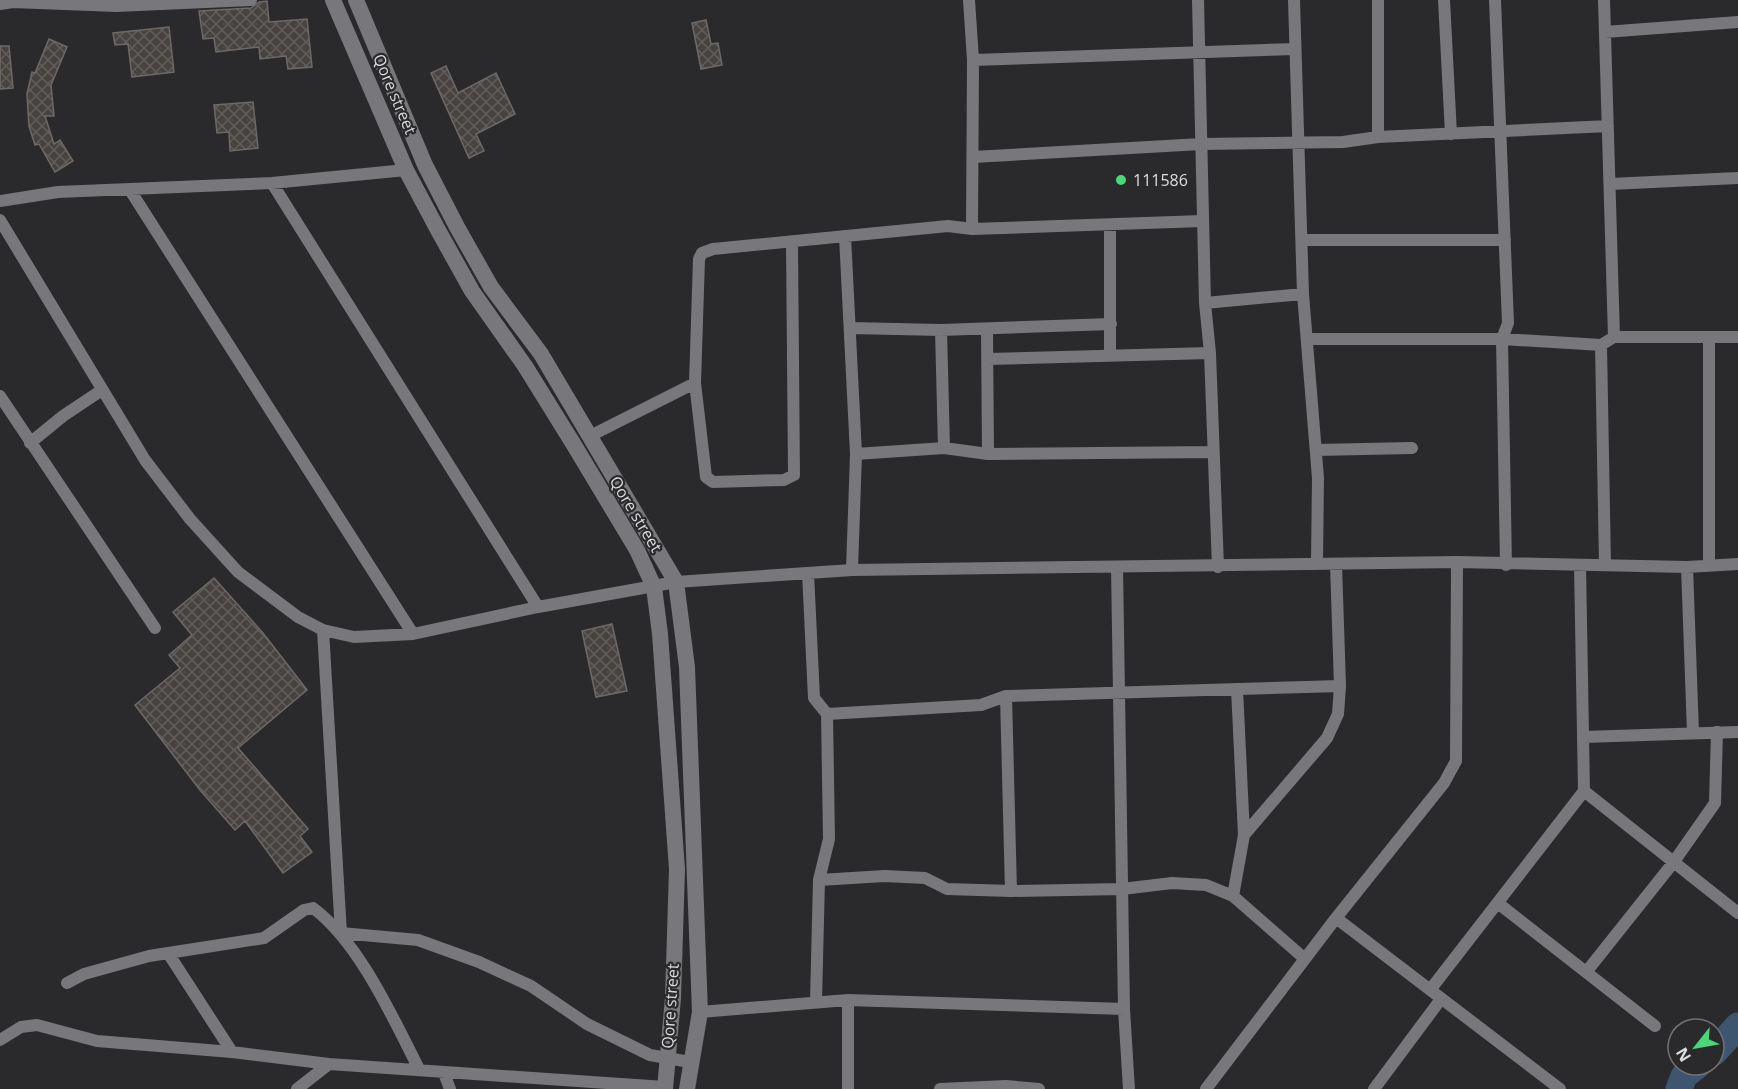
<svg xmlns="http://www.w3.org/2000/svg" width="1738" height="1089" viewBox="0 0 1738 1089" font-family="'Open Sans',sans-serif">
<style>
.lines{fill:none;stroke-linecap:round;stroke-linejoin:round}
.river{stroke:#3d556f;stroke-width:27}
.building{fill:url(#building-cross-hatch);stroke:#6e6967;stroke-width:1.5}
.street{stroke:#78777b;stroke-width:12}
.secondary{stroke:#78777b;stroke-width:16}
.poi-dot{fill:#49d778;stroke:#2a292c;stroke-width:2}
.labels{text-anchor:middle;stroke-width:4.5;stroke-linejoin:round;paint-order:stroke}
.street-label{font-size:16px;fill:#dddddf;stroke:#2a292c}
.poi-label{font-size:16px;fill:#dddddf;stroke:#2a292c;text-anchor:start}
</style>
<defs>
<pattern id="building-cross-hatch" width="8" height="8" patternUnits="userSpaceOnUse" patternTransform="scale(1.5)"><rect width="8" height="8" fill="#474341"/><path d="M0 0l8 8M0 8l8-8" fill="none" stroke="#615e5c"/></pattern>
</defs>
<rect width="100%" height="100%" fill="#2a292c"/>
<g class="lines">
<!-- river -->
<path class="river" d="M1714 1052 1738 1026
M1679 1089 1684 1076 1698 1065"/>
</g>
<!-- building -->
<path class="building" d="M267 1 269 22 307 19 312 67 288 69 286 56 260 59 259 47 216 52 214 38 203 39 199 11 251 8 259 2Z
M706 20 711 44 718 43 722 65 701 69 692 23Z
M169 27 174 72 132 77 128 44 115 45 113 33Z
M49 39 67 47 51 85 54 116H45L54 144 60 140 73 161 55 172 39 144 35 145 29 126 27 94 32 72 35 73Z
M0 46H9L13 88 0 89Z
M446 66 458 93 496 73 515 114 476 134 484 151 469 158 431 73Z
M253 102 258 148 230 151 229 132 217 133 214 105Z
M214 578 263 633 307 690 238 748 308 829 300 836 312 852 283 873 245 821 235 830 200 790 135 705 180 668 169 655 192 635 173 612Z
M612 624 627 691 596 697 582 631Z"/>
<g class="lines">
<!-- street -->
<path class="street" d="M969 0 973 60 972 229
M1198 0 1205 303 1210 353 1218 567
M1294 0 1303 294 1318 478 1317 563
M1444 0 1451 134
M1495 0 1508 323 1502 339 1506 565
M1604 0 1614 337
M0 4 13 2 116 6 251 0
M1605 32 1738 22
M973 60 1295 49
M1378 137V0
M973 157 1201 144 1343 142 1378 137 1608 126
M272 183 538 607
M1610 184 1738 178
M130 190 413 634
M0 201 58 192 272 183 406 170
M0 220 145 460 190 519 238 572 298 617 323 630 354 637 413 634 538 607 676 582 852 570 1457 562 1687 567 1738 564
M1110 226V355
M845 236 856 454 852 570
M1302 240H1505
M792 243 794 475 784 480 713 482 706 477 695 383 699 259 702 253 713 249 948 226 972 229 1202 221
M1205 303 1303 294
M851 328 941 330 1111 324
M941 330 944 448
M987 330 988 454
M1709 337V565
M1308 339H1502L1601 345 1614 337H1738
M1601 345 1605 565
M988 359 1210 353
M0 396 155 628
M590 436 695 383
M30 443 63 416 102 390
M1316 450 1412 448
M856 454 944 448 988 454 1213 452
M1117 567 1124 1009 1129 1089
M1687 567 1693 733
M808 573 814 698 827 714 829 839 819 880 816 1001
M323 630 341 933
M1006 696 1011 891
M827 714 981 705 1006 696 1340 686
M1583 737 1738 732
M1584 791 1738 913
M1244 835 1327 738 1338 714 1340 686 1336 564
M819 880 885 876 925 878 947 889 1011 891 1122 889 1172 883 1206 885 1233 896 1305 959
M1233 896 1244 835 1237 689
M1499 904 1655 1026
M1336 918 1560 1089
M341 933 418 940 479 962 531 986 587 1024 650 1055 690 1062
M168 953 232 1052
M1587 971 1673 863 1715 803 1717 732
M67 983 84 974 149 956 264 938 304 910 313 908C359 942 393 1018 419 1069
M1430 990 1584 791 1580 565
M848 1000V1089
M700 1012 848 1000 1124 1009
M0 1040 21 1027 37 1025 97 1041 232 1052 329 1064 665 1087
M444 1073 450 1089
M297 1089 329 1064
M940 1089 1006 1086 1039 1089
M1206 1089 1336 918 1444 783 1456 761 1457 562
M1374 1089 1441 999"/>
<!-- secondary -->
<path class="secondary" d="M333 0 406 170 438 230 472 291 525 366 574 445 637 550 654 587 660 634 677 869 673 998 665 1089
M356 0 425 165 457 227 491 287 541 354 676 582 687 667 700 1012 687 1089"/>
</g>
<!-- markers -->
<circle class="poi-dot" cx="1121" cy="180" r="6"/>
<g class="labels">
<!-- street labels -->
<g class="street-label">
<text transform="translate(395 94) rotate(67)" y="6">Qore street</text>
<text transform="translate(636 514) rotate(59)" y="6">Qore street</text>
<text transform="translate(670 1006) rotate(-86)" y="6">Qore street</text>
</g>
<!-- poi labels -->
<g class="poi-label">
<text x="1133" y="186">111586</text>
</g>
</g>
<!-- north arrow -->
<g transform="translate(1696 1047) rotate(239)"><circle r="28" fill="#2a292c" stroke="#727174" stroke-width="1.5"/>
<path d="M0-4.5L10 22L0 15L-10 22Z" fill="#49d778"/>
<text y="-9" font-size="16" font-weight="bold" text-anchor="middle" fill="#dddddf">N</text>
</g>
</svg>
